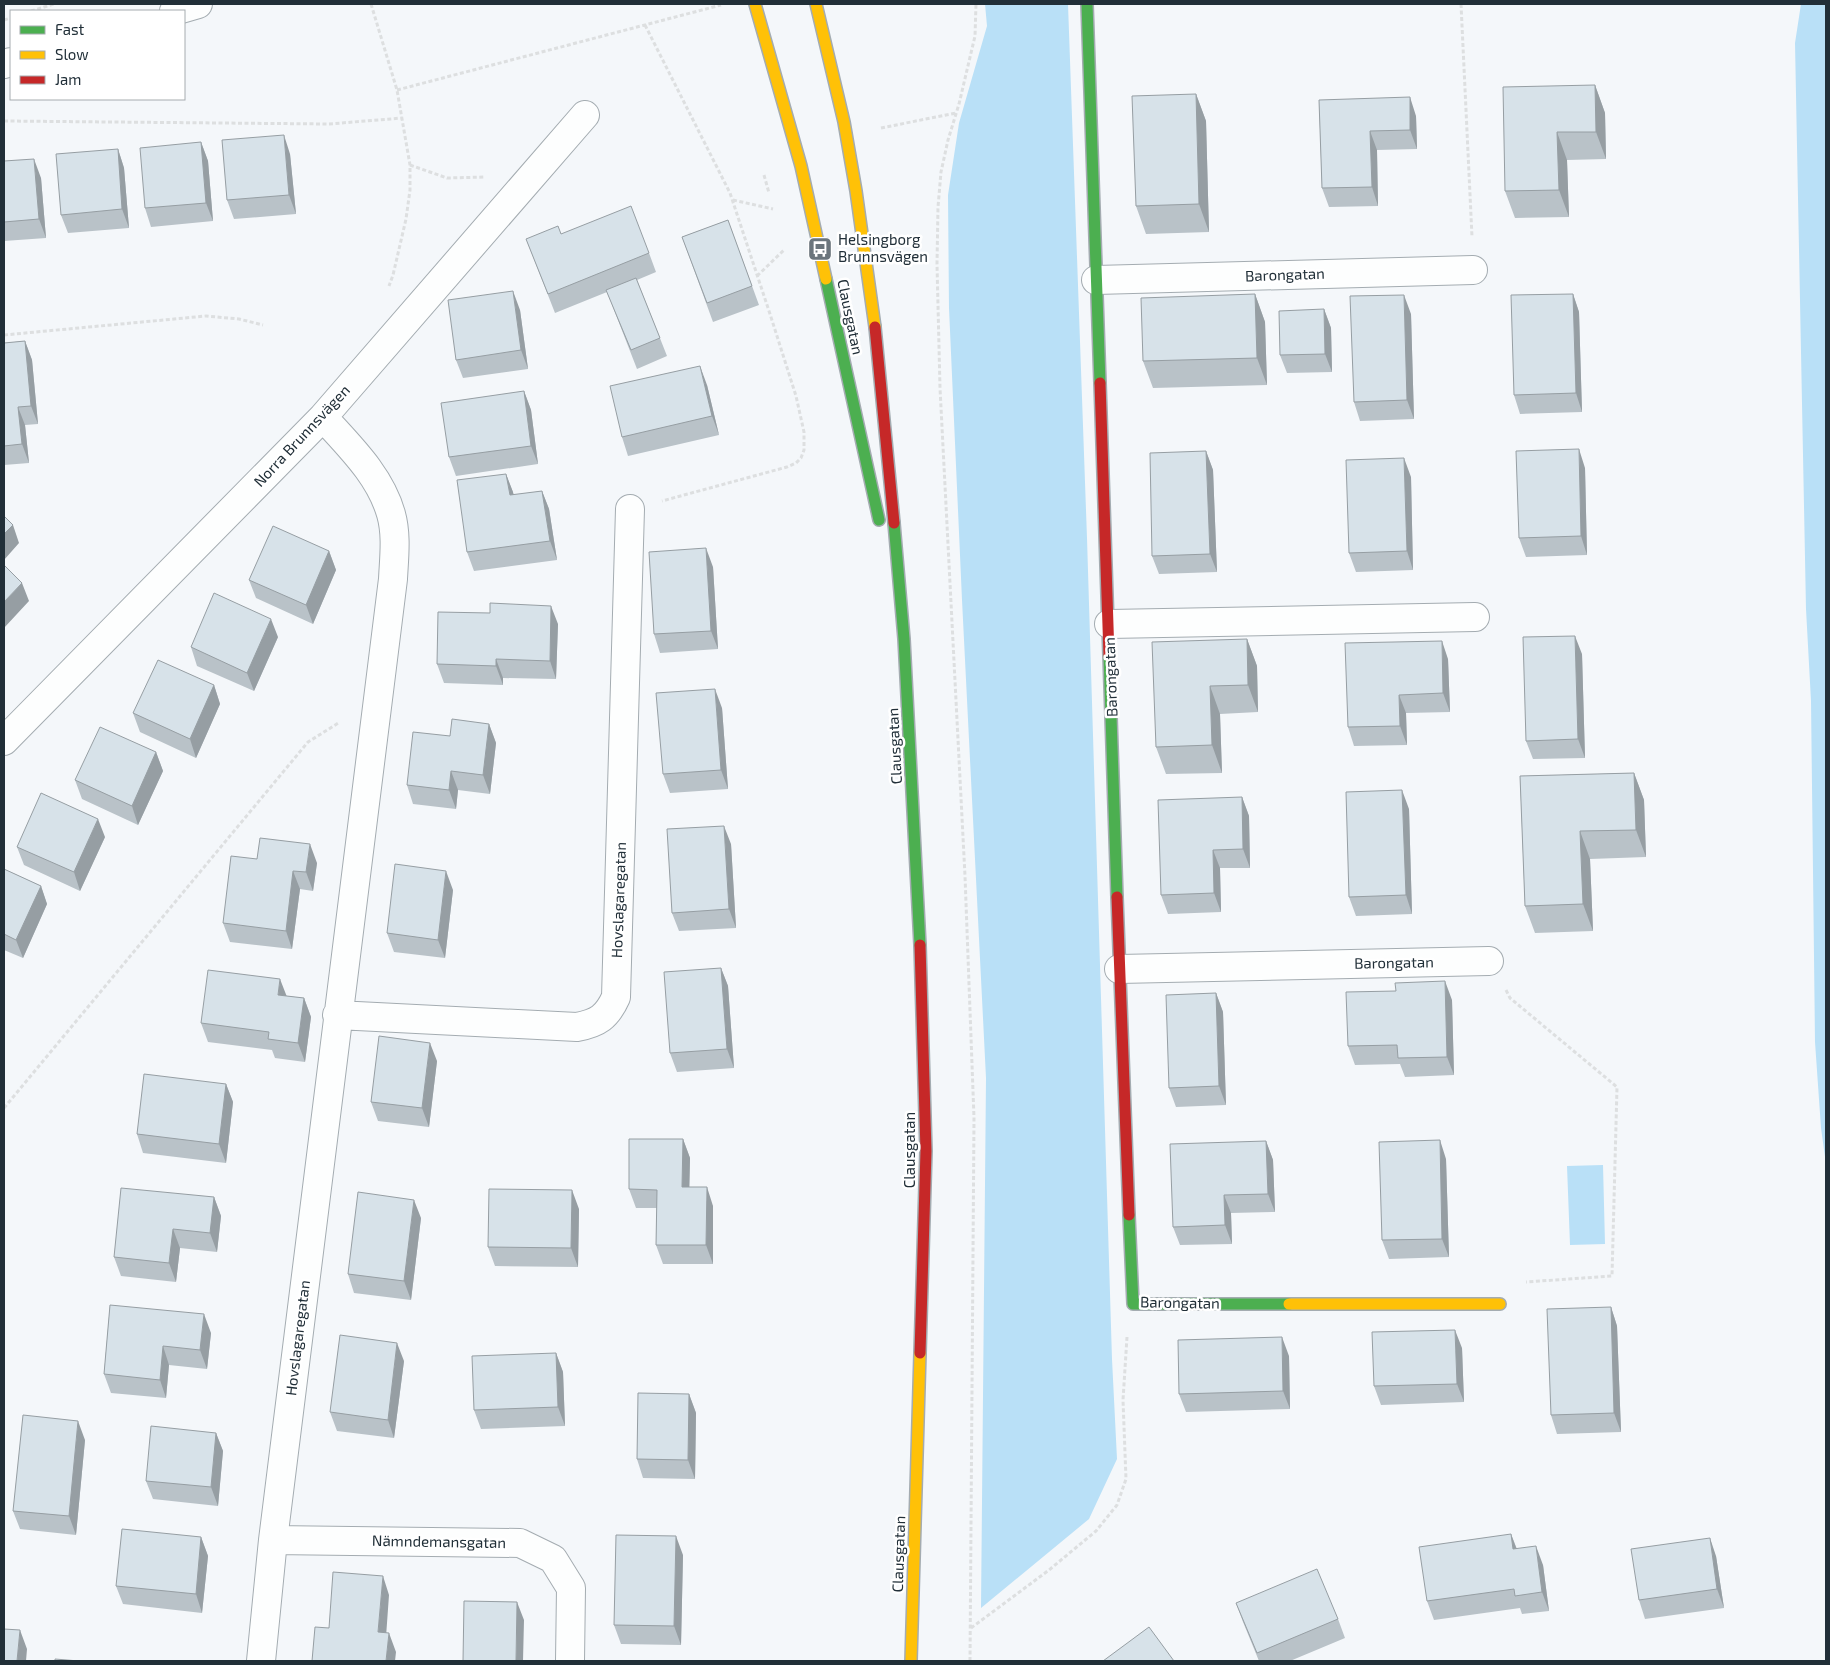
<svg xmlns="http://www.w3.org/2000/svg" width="1830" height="1665" viewBox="0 0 1830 1665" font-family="'Exo 2',sans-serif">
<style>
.green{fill:#b9e0f7}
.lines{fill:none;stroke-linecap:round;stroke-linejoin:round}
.street-casing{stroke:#a4acb1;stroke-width:30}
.fast-casing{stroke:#a4acb1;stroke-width:14}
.slow-casing{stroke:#a4acb1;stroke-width:14}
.jam-casing{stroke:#a4acb1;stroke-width:14}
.path{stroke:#dddfe0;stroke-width:3;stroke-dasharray:4 2.5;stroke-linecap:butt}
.street{stroke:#fdfefe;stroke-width:28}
.fast{stroke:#4caf50;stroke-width:11}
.slow{stroke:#ffc107;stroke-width:11}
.jam{stroke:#c62828;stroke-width:11}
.wall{fill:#b9c2c8}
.shaded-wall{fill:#969ea3}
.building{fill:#d7e2e9;stroke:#969ea3}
.labels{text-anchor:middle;stroke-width:5;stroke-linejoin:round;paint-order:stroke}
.poi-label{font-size:15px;fill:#212f38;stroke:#fff;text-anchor:start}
.street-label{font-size:15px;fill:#212f38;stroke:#fff}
</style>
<rect width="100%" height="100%" fill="#f4f7fa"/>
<!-- green -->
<path class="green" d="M985 4H1068L1087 538 1112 1359 1117 1459 1089 1519 981 1608 986 1078 962 600 949 308 948 195 959 123 987 26Z
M1801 4H1826V1164L1821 1128 1815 1042 1811 701 1806 609 1795 43Z
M1603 1165 1605 1244 1570 1245 1567 1166Z"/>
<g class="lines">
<defs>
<path id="street" d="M174 11 198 4
M4 64 11 62
M1096 280 1473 270
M1109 624 1475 617
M4 741 323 417 585 115
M1119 969 1489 961
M337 1015 577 1027C598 1023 607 1017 616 997L630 509
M273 1540 520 1543 553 1559 571 1588 570 1661
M261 1661 273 1540 393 579C394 558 397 535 391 514 380 475 349 446 323 417"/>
<path id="fast" d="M1087 4 1100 383
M826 279 879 520
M894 523 904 639 920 945
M1109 656 1117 897
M1129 1215 1133 1304H1289"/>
<path id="slow" d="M755 4 801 166 826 279
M816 4 844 122 856 191 875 327
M1289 1304H1500
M911 1661 920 1353"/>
<path id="jam" d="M875 327 894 523
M1100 383 1109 656
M1117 897 1129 1215
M920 1353 926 1151 920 945"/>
</defs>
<!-- street casing -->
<use href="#street" class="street-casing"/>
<!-- fast casing -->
<use href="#fast" class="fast-casing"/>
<!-- slow casing -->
<use href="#slow" class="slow-casing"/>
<!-- jam casing -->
<use href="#jam" class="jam-casing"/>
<!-- path -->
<path class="path" d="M371 4 397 90 410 165V190L406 219 393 275 389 286
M1461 4 1472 237
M31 11 54 4
M4 20 11 18
M645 25 730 193 770 314 796 396 804 432V450L801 458 796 463 787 467 662 501
M397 90 721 5
M4 121 329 124 402 118
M881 128 956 113
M410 165 447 178 485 177
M764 175 769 193
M733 200 773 209
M757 276 784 250
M4 335 206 316 239 319 263 325
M1506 990 1510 998 1617 1087 1612 1276 1526 1282
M4 1108 308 742 340 722
M971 1628 1049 1570 1096 1531 1117 1505 1126 1479 1123 1400 1127 1337
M970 1661 974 1118 965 876 940 388 937 264 938 207 941 172 948 140 959 104 975 36 976 4"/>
<!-- street -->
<use href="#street" class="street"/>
<!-- fast -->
<use href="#fast" class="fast"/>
<!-- slow -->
<use href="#slow" class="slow"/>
<!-- jam -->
<use href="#jam" class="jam"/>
</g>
<!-- wall -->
<path class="wall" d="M1595 85 1605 113 1606 159 1567 160 1569 217 1515 218 1505 191Z
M1196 94 1206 121 1209 232 1146 234 1136 206Z
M1319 100 1416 116 1417 149 1377 150 1378 206 1329 207 1322 188Z
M201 142 208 161 213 221 151 227 145 208Z
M118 149 124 168 129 228 68 233 61 215Z
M290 154 296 214 234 219 227 200Z
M4 161 41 178 46 238 4 241Z
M728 220 759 305 713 322 682 237Z
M561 234 649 253 656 272 637 280 667 356 637 369 607 292 555 313 526 239Z
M1255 294 1265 322 1267 385 1153 388 1143 361Z
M1573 294 1579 312 1582 412 1520 414 1514 395Z
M1324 309 1331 328 1332 372 1287 373 1280 355Z
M520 310 528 369 463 378 456 360Z
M1411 314 1414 419 1360 421 1354 402Z
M25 341 32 360 38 424 25 425 29 463 4 465V343Z
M707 385 719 435 628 456 622 437Z
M524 391 531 410 538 464 456 476 449 457Z
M1206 451 1213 470 1217 572 1159 574 1152 556Z
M1585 468 1587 555 1526 557 1519 538Z
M506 474 514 495 542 491 549 509 557 560 474 571 467 552Z
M1411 477 1413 570 1356 572 1349 553Z
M329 551 336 570 313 624 256 598 249 580Z
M713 567 718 649 660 653 654 634Z
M490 613 558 624 556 679 503 678V685L444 683 437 664Z
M278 637 254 691 197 666 191 647Z
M1247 639 1257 666 1258 712 1220 714 1222 773 1166 774 1156 747Z
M1582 654 1585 758 1533 759 1526 741Z
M1448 659 1450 712 1406 713 1407 745 1354 746 1348 727Z
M214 685 220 704 196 758 140 732 133 713Z
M722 708 728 789 670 793 663 774Z
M489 724 496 743 490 794 458 790 456 809 413 804 407 785 450 736Z
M156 752 163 771 138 825 82 799 75 780Z
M1634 773 1644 800 1646 857 1590 859 1593 931 1535 933 1525 906 1520 776Z
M1242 797 1249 816 1250 868H1220L1221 912 1168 914 1161 895Z
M1409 809 1412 914 1356 916 1349 897Z
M105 837 80 891 24 865 17 847Z
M731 844 736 928 679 931 672 913Z
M257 859 317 863 313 891 300 889 292 949 230 942 223 923Z
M4 869 41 886 47 904 23 958 4 950Z
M453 890 445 958 394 952 387 933Z
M721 968 728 986 734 1068 677 1072 670 1053Z
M1216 993 1223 1012 1226 1105 1176 1107 1169 1088Z
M286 996 304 998 311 1017 305 1062 275 1058 272 1050 208 1042 201 1023Z
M1452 1000 1454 1075 1405 1077 1400 1064 1355 1065 1348 1046Z
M437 1061 429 1127 378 1121 371 1102Z
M226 1084 233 1102 226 1163 143 1153 137 1134Z
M683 1139 690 1158 689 1187 713 1206V1264H663L656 1245 657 1208H636L629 1189Z
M1266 1141 1273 1160 1275 1212 1231 1213 1232 1244 1180 1245 1173 1227Z
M1446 1159 1449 1257 1389 1259 1382 1240Z
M214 1197 221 1216 217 1252 180 1248 176 1282 121 1276 114 1257Z
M579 1209 578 1267 495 1266 488 1247Z
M421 1218 411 1300 354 1293 348 1274Z
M110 1305 211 1333 207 1369 169 1365 166 1398 111 1393 104 1374Z
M1611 1307 1617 1326 1621 1432 1557 1434 1551 1415Z
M1462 1348 1464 1402 1381 1405 1374 1386Z
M556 1353 563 1372 565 1426 481 1429 474 1410Z
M1289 1356 1290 1409 1186 1412 1179 1394Z
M404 1361 394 1438 337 1431 330 1412Z
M689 1394 696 1413 695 1479 643 1478 637 1459Z
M216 1433 223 1451 218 1506 153 1499 146 1481Z
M85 1440 76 1535 20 1529 13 1511Z
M1511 1534 1517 1549 1543 1565 1549 1611 1522 1614 1520 1608 1434 1620 1427 1601Z
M201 1537 208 1556 202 1613 123 1604 116 1586Z
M683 1555 681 1645 621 1644 614 1625Z
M1716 1556 1724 1608 1645 1619 1639 1600Z
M1236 1603 1338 1619 1345 1638 1290 1661H1259L1243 1622Z"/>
<!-- shaded-wall -->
<path class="shaded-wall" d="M1595 85 1605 113 1606 159 1596 132Z
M1196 94 1206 121 1209 232 1199 204Z
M1410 97 1416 116 1417 149 1410 130Z
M1370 131 1377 150 1378 206 1372 187Z
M1557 132 1567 160 1569 217 1559 190Z
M284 135 290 154 296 214 289 195Z
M201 142 208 161 213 221 206 203Z
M118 149 124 168 129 228 122 209Z
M34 159 41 178 46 238 39 219Z
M513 291 520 310 528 369 521 350Z
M1255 294 1265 322 1267 385 1257 358Z
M1573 294 1579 312 1582 412 1576 393Z
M1404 295 1411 314 1414 419 1407 400Z
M1324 309 1331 328 1332 372 1325 354Z
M25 341 32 360 38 424 31 406Z
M700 366 707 385 719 435 712 416Z
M524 391 531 410 538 464 531 446Z
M18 407 25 425 29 463 22 444Z
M1579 449 1585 468 1587 555 1581 536Z
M1206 451 1213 470 1217 572 1210 554Z
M1404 458 1411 477 1413 570 1407 551Z
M506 474 513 492 516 514 510 495Z
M542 491 549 509 557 560 550 541Z
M13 525 19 543 4 560V534Z
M706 548 713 567 718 649 711 631Z
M329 551 336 570 313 624 306 605Z
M22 583 29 601 4 628V602Z
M551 606 558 624 556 679 550 661Z
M271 619 278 637 254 691 247 673Z
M1575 636 1582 654 1585 758 1578 739Z
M1247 639 1257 666 1258 712 1248 685Z
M1442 641 1448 659 1450 712 1443 693Z
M496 659 503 678V685L496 666Z
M214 685 220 704 196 758 190 739Z
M1210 686 1220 714 1222 773 1212 745Z
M715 689 722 708 728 789 721 770Z
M1399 695 1406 713 1407 745 1400 726Z
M489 724 496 743 490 794 483 775Z
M156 752 163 771 138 825 132 806Z
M451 771 458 790 456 809 449 790Z
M1634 773 1644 800 1646 857 1636 830Z
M1402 790 1409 809 1412 914 1406 895Z
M1242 797 1249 816 1250 868 1243 849Z
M98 819 105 837 80 891 74 872Z
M724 826 731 844 736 928 729 909Z
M1580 831 1590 859 1593 931 1583 904Z
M310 844 317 863 313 891 306 872Z
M1213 850 1220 868 1221 912 1214 893Z
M293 871 300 889 292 949 286 931Z
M446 871 453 890 445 958 438 940Z
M41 886 47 904 23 958 16 940Z
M721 968 728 986 734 1068 727 1049Z
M280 979 287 997 278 995Z
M1445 981 1452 1000 1454 1075 1447 1057Z
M1216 993 1223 1012 1226 1105 1219 1086Z
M304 998 311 1017 305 1062 298 1043Z
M430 1043 437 1061 429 1127 422 1108Z
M226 1084 233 1102 226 1163 219 1144Z
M683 1139 690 1158 689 1206 682 1187Z
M1440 1140 1446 1159 1449 1257 1442 1239Z
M1266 1141 1273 1160 1275 1212 1268 1194Z
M707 1187 713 1206V1264L706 1245Z
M572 1190 579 1209 578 1267 571 1248Z
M1224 1195 1231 1213 1232 1244 1225 1225Z
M214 1197 221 1216 217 1252 210 1233Z
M414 1200 421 1218 411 1300 404 1281Z
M173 1229 180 1248 176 1282 169 1263Z
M1611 1307 1617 1326 1621 1432 1614 1413Z
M204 1314 211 1333 207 1369 200 1350Z
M1455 1330 1462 1348 1464 1402 1457 1384Z
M1282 1337 1289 1356 1290 1409 1283 1391Z
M397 1343 404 1361 394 1438 388 1420Z
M163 1346 169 1365 166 1398 160 1380Z
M556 1353 563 1372 565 1426 558 1407Z
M689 1394 696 1413 695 1479 688 1460Z
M78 1421 85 1440 76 1535 69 1516Z
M216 1433 223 1451 218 1506 211 1487Z
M1511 1534 1518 1553 1513 1549Z
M676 1536 683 1555 681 1645 674 1626Z
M201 1537 208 1556 202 1613 196 1594Z
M1710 1538 1716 1556 1724 1608 1717 1589Z
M1536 1546 1543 1565 1549 1611 1542 1592Z
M383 1576 389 1595 385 1651 378 1632Z
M517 1602 524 1620 523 1661H516Z
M20 1630 27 1649 26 1661H17Z
M389 1633 396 1652 395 1661H386Z"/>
<!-- building -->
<path class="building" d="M1595 85 1596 132H1557L1559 190 1505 191 1503 87Z
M1196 94 1199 204 1136 206 1132 96Z
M1410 97V130L1370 131 1372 187 1322 188 1319 100Z
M284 135 289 195 227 200 222 140Z
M201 142 206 203 145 208 140 148Z
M118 149 122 209 61 215 56 154Z
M34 159 39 219 4 222V161Z
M631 206 649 253 548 294 526 239 558 226 561 234Z
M728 220 752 286 707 303 682 237Z
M636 278 660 338 631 350 606 290Z
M513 291 521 350 456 360 448 300Z
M1255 294 1257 358 1143 361 1141 298Z
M1573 294 1576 393 1514 395 1511 295Z
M1404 295 1407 400 1354 402 1350 296Z
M1324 309 1325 354 1280 355 1279 311Z
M25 341 31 406 18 407 22 444 4 446V343Z
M700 366 712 416 622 437 610 386Z
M524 391 531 446 449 457 441 403Z
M1579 449 1581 536 1519 538 1516 451Z
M1206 451 1210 554 1152 556 1150 453Z
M1404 458 1407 551 1349 553 1346 460Z
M506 474 510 495 542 491 550 541 467 552 457 480Z
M4 516 13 525 4 534Z
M273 526 329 551 306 605 249 580Z
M706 548 711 631 654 634 649 552Z
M4 565 22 583 4 602Z
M214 593 271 619 247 673 191 647Z
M490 603 551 606 550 661 496 659V666L437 664 438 612 490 613Z
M1575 636 1578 739 1526 741 1523 637Z
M1247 639 1248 685 1210 686 1212 745 1156 747 1152 642Z
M1442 641 1443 693 1399 695 1400 726 1348 727 1345 643Z
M158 660 214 685 190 739 133 713Z
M715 689 721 770 663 774 656 693Z
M452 719 489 724 483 775 451 771 449 790 407 785 413 732 450 736Z
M100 727 156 752 132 806 75 780Z
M1634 773 1636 830 1580 831 1583 904 1525 906 1520 776Z
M1402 790 1406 895 1349 897 1346 792Z
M41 793 98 819 74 872 17 847Z
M1242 797 1243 849 1213 850 1214 893 1161 895 1158 800Z
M724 826 729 909 672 913 667 829Z
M260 838 310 844 306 872 293 871 286 931 223 923 231 856 257 859Z
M395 864 446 871 438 940 387 933Z
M4 869 41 886 16 940 4 934Z
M721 968 727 1049 670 1053 664 972Z
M208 970 280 979 278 995 304 998 298 1043 268 1039 269 1032 201 1023Z
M1445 981 1447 1057 1398 1058 1397 1045 1348 1046 1346 992 1396 991 1395 983Z
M1216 993 1219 1086 1169 1088 1166 995Z
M379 1036 430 1043 422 1108 371 1102Z
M144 1074 226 1084 219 1144 137 1134Z
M629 1139H683L682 1187H707L706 1245H656L657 1190 629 1189Z
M1440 1140 1442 1239 1382 1240 1379 1142Z
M1266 1141 1268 1194 1224 1195 1225 1225 1173 1227 1170 1144Z
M121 1188 214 1197 210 1233 173 1229 169 1263 114 1257Z
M489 1189 572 1190 571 1248 488 1247Z
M358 1192 414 1200 404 1281 348 1274Z
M110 1305 204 1314 200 1350 163 1346 160 1380 104 1374Z
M1611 1307 1614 1413 1551 1415 1547 1309Z
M1455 1330 1457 1384 1374 1386 1372 1332Z
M340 1335 397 1343 388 1420 330 1412Z
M1282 1337 1283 1391 1179 1394 1178 1340Z
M556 1353 558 1407 474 1410 472 1356Z
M638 1393 689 1394 688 1460 637 1459Z
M23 1415 78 1421 69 1516 13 1511Z
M151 1426 216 1433 211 1487 146 1481Z
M122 1529 201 1537 196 1594 116 1586Z
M1511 1534 1513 1549 1536 1546 1542 1592 1515 1596 1514 1589 1427 1601 1419 1547Z
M616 1535 676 1536 674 1626 614 1625Z
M1710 1538 1717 1589 1639 1600 1631 1549Z
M1317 1569 1338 1619 1257 1653 1236 1603Z
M333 1572 383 1576 378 1632 389 1633 386 1661H312L315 1627 329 1628Z
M464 1601 517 1602 516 1661H463Z
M1149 1627 1174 1661H1103Z
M4 1629 20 1630 17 1661H4Z
M55 1659 79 1661H55Z"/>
<!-- icons -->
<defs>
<symbol id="bus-square" viewBox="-11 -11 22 22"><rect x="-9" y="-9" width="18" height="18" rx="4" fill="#6b757c" stroke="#fff"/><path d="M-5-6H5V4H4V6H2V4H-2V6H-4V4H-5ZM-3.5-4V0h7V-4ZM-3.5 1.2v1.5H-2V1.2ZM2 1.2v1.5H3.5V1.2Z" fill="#fff"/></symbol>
</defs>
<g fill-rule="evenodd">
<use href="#bus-square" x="806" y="235" width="28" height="28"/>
</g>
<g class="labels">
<!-- poi labels -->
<g class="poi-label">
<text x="838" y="245">Helsingborg<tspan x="838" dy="17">Brunnsvägen</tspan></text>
</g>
<!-- street labels -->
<g class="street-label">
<text transform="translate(1285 275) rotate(-2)" y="5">Barongatan</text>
<text transform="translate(850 317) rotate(78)" y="5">Clausgatan</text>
<text transform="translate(302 436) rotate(-47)" y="5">Norra Brunnsvägen</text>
<text transform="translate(1111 677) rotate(-92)" y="5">Barongatan</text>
<text transform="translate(895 746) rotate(-93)" y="5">Clausgatan</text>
<text transform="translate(619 900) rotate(-88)" y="5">Hovslagaregatan</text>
<text transform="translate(1394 963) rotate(-1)" y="5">Barongatan</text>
<text transform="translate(910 1150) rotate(-90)" y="5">Clausgatan</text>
<text transform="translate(1180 1303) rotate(1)" y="5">Barongatan</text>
<text transform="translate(298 1338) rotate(-83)" y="5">Hovslagaregatan</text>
<text transform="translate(439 1542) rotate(1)" y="5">Nämndemansgatan</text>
<text transform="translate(899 1554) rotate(-88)" y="5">Clausgatan</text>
</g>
</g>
<!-- border -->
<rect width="1830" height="1665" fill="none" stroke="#212f38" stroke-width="10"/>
<!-- legend -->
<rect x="10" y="10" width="175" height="90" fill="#ffffff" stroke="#a6acaf"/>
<rect x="20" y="26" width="25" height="8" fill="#4caf50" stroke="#a6acaf"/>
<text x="55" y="35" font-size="15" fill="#212f38">Fast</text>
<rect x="20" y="51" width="25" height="8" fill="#ffc107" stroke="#a6acaf"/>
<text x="55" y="60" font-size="15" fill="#212f38">Slow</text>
<rect x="20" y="76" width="25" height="8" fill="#c62828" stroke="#a6acaf"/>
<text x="55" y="85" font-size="15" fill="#212f38">Jam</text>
</svg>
